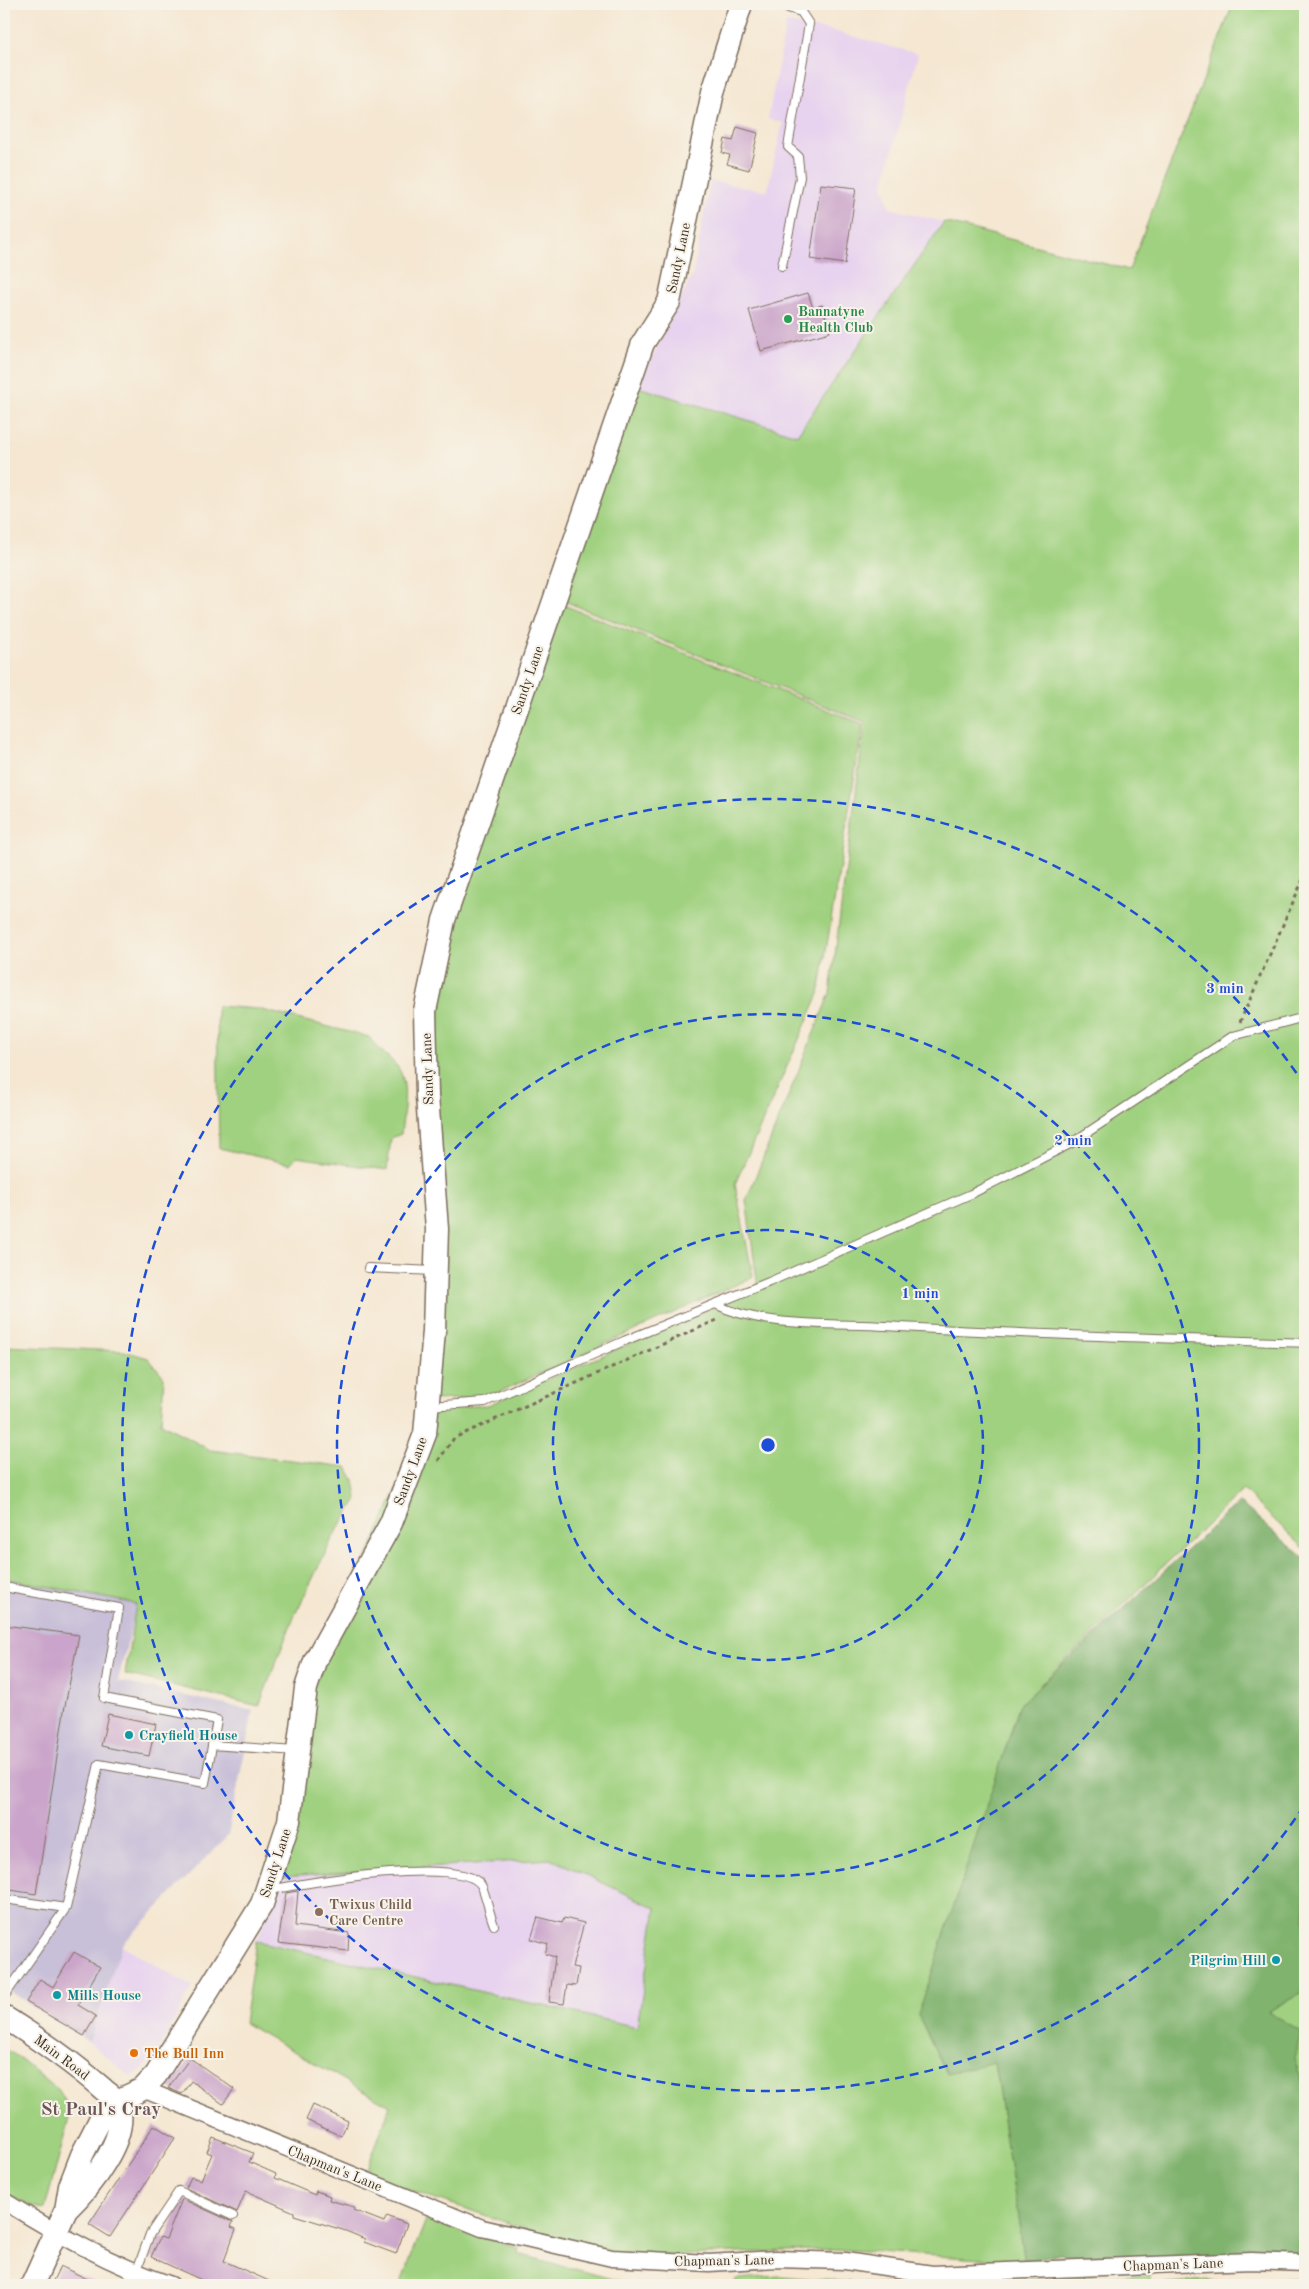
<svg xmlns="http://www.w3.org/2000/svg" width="1309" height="2289" viewBox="0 0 1309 2289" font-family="'Old Standard TT',serif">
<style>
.built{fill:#e7d2ef}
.industrial{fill:#c8bfd8}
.green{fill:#a0d180;stroke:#6e7e4f}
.forest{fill:#80b36e;stroke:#5e6e46}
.building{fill:#caa4ca}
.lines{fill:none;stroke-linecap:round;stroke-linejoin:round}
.lane-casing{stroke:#7c6c5d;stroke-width:10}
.street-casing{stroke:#7c6c5d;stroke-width:19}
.secondary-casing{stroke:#7c6c5d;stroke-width:25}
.path{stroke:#7c6c5d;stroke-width:3;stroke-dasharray:4 4;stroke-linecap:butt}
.lane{stroke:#fff;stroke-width:8}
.street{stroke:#fff;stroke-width:16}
.secondary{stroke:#fff;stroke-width:22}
.ring{fill:none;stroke:#1d4ed8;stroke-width:2.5;stroke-dasharray:9 6}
.leisure-dot{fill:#2e9e5b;stroke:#f7f3e8;stroke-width:2}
.culture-dot{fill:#0f9aa8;stroke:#f7f3e8;stroke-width:2}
.education-dot{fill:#8d6e63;stroke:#f7f3e8;stroke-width:2}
.food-dot{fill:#e8710a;stroke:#f7f3e8;stroke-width:2}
.labels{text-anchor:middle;stroke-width:4;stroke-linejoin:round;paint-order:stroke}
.street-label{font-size:14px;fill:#3b2a1e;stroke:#f7f3e8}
.leisure-label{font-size:14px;font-weight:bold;fill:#27864d;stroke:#f7f3e8;text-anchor:start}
.culture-label{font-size:14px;font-weight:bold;fill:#0d838f;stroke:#f7f3e8;text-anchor:start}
.education-label{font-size:14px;font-weight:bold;fill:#785e54;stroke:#f7f3e8;text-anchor:start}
.food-label{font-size:14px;font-weight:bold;fill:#c56008;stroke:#f7f3e8;text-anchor:start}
.district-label{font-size:19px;font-weight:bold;fill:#6d555a;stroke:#f7f3e8}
.centre{fill:#1d4ed8;stroke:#f7f3e8;stroke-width:2.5}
.ring-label{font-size:15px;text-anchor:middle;font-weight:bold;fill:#1d4ed8;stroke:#f7f3e8;stroke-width:4;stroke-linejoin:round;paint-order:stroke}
</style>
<rect width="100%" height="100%" fill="#f7f3e8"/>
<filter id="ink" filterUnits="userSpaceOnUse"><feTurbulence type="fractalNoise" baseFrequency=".02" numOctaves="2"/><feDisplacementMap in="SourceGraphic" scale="10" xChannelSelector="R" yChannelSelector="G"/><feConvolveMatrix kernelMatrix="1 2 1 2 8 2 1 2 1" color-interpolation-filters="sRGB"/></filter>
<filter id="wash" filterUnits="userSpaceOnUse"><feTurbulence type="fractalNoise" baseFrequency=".0096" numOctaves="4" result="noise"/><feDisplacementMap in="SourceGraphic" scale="20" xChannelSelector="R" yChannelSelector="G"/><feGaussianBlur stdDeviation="1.12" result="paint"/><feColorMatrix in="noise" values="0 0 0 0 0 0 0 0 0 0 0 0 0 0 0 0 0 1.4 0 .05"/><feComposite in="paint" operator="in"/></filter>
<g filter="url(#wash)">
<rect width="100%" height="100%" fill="#f5e7d1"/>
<!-- built -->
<path class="built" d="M786 23 829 30 918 54 883 186 890 208 944 222 797 435 638 387 693 274 710 181 767 191 783 123 768 119Z
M552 1859 656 1908 637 2028 256 1941 285 1876Z
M122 1945 192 1987 153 2061 131 2077 89 2042Z"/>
<!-- industrial -->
<path class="industrial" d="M6 1577 137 1604 118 1681 253 1711 228 1835 122 1945 89 2042 4 1988V1578Z"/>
<!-- green -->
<path class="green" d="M1233 4H1305V1549L1243 1490 1020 1704 994 2062 1025 2262 835 2249 612 2258 365 2175 390 2106 244 2023 256 1941 637 2027 656 1908 552 1859 285 1876 297 1820 308 1688 433 1409 488 1405 758 1288 746 1200 830 993 865 722 559 599 638 387 797 435 944 222 1129 270Z
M556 602 863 724 819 994 735 1184 753 1277 486 1398 432 1400 428 1011 446 920Z
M217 1006 258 1009 369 1037C378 1050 387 1055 396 1065 410 1080 403 1115 401 1134L391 1138 387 1170 296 1157 290 1164 219 1148Z
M4 1346 124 1351 148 1358 164 1377 161 1423 210 1450 347 1467 354 1480 357 1499 332 1539 293 1619 259 1706 125 1674 136 1604 4 1578Z
M1305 1990V2109L1267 2012Z
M4 2048 21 2059 60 2092 65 2101 69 2118 45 2209 28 2205 4 2192Z
M426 2220 519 2248 518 2254 631 2284 735 2283 736 2279 780 2276 886 2285H400Z
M1151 2275V2285H1015L1020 2280Z
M1305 2279V2285H1157L1208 2281Z"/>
<!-- forest -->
<path class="forest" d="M1239 1502 1305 1559V1990L1268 2012 1301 2032 1294 2058 1305 2089V2255L1270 2251 1256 2255 1090 2260 1060 2253 1025 2262 994 2062 947 2074 918 2015 1020 1704Z"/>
<g id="blocks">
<!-- building -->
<path class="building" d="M737 127 758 133 749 170 727 164 730 155 722 153 725 139 733 141Z
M821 184 856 188 845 264 810 259Z
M808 293 813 308 822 305 830 332 761 351 749 310Z
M4 1625 79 1635 64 1711 36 1894 4 1889Z
M108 1714 156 1724 149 1756 101 1746Z
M298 1891 295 1926 349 1933 348 1951 278 1943 286 1893Z
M538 1917 562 1923 564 1918 584 1923 572 1967 579 1968 576 1986 567 1985 564 2004 549 2002 555 1957 545 1954 548 1944 531 1939Z
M74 1952 100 1967 78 2005 96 2016 84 2036 26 2002 40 1979 53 1987Z
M190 2058 234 2089 223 2104 191 2081 182 2094 168 2088Z
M313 2105 348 2121 341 2136 306 2120Z
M154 2125 175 2138 110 2237 89 2224Z
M213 2137 253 2153 249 2162 276 2174 275 2178 315 2195 316 2191 330 2196 329 2200 354 2207 353 2210 384 2222 387 2216 407 2224 396 2254 364 2242 365 2239 346 2231 294 2215V2212L246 2191 237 2212 186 2188 191 2177 201 2180 212 2154 207 2152Z
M182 2199 233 2222 231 2227 236 2229 224 2261 278 2285H202L204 2281 151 2257 160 2237 166 2239Z
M60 2266 100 2285H51Z"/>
</g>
</g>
<g filter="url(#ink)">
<use href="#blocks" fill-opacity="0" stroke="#7c6c5d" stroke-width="1"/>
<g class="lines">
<defs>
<path id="lane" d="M775 4 801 12 809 24 788 147 798 156 800 177 782 266
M368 1268 434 1271
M715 1304C763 1328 832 1323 886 1326 1026 1335 1165 1338 1305 1343
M429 1406 485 1402 624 1341 769 1282 971 1194 1070 1144 1233 1036 1305 1017
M4 1587 119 1608 104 1698 217 1720 205 1783 99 1764 66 1908 4 1997
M212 1745 295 1751
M271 1890C304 1883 462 1855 481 1885 485 1891 490 1916 494 1925
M4 1899 66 1908
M136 2273 150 2234 179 2191 233 2216"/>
<path id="street" d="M143 2089 482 2228 612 2258 709 2263 776 2259 845 2261 932 2274 1251 2261 1305 2263
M4 2201C57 2234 112 2265 171 2285"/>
<path id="secondary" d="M4 2017C39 2039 72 2062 103 2089 107 2093 114 2097 117 2102 133 2135 88 2189 66 2210
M32 2285 66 2210 70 2186 82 2155 102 2116 117 2101 143 2089 156 2075 262 1904 289 1821 306 1688 315 1661 391 1523 425 1434 434 1331 437 1229 427 1096 425 1011 444 920 643 343 669 302 713 92 741 4"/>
</defs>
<!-- lane casing -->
<use href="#lane" class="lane-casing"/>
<!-- street casing -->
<use href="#street" class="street-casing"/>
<!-- secondary casing -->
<use href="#secondary" class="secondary-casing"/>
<!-- path -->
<path class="path" d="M1240 1022 1305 875
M438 1461 454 1438 719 1319"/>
<!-- lane -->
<use href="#lane" class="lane"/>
<!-- street -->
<use href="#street" class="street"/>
<!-- secondary -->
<use href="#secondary" class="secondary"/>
</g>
</g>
<!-- distance rings -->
<g class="ring">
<circle cx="768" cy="1445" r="215"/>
<circle cx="768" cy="1445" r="431"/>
<path d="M1304 1806A646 646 0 1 1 1304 1084"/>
</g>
<!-- markers -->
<circle class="leisure-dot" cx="788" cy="319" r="5"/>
<g class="culture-dot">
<circle cx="129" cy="1735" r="5"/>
<circle cx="1276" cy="1960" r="5"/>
<circle cx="57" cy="1995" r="5"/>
</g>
<circle class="education-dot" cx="319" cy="1912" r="5"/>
<circle class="food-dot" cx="134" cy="2053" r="5"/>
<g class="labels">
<!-- street labels -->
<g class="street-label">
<text transform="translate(678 258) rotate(-78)" y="5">Sandy Lane</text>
<text transform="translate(527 680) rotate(-71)" y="5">Sandy Lane</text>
<text transform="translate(427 1069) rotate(-92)" y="5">Sandy Lane</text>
<text transform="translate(410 1471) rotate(-70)" y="5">Sandy Lane</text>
<text transform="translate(275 1863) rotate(-72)" y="5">Sandy Lane</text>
<text transform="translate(62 2057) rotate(37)" y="5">Main Road</text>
<text transform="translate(335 2168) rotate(22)" y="5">Chapman's Lane</text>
<text transform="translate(724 2260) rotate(-1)" y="5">Chapman's Lane</text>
<text transform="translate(1173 2264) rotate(-2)" y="5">Chapman's Lane</text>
</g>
<!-- leisure labels -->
<g class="leisure-label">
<text x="798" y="316">Bannatyne<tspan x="798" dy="16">Health Club</tspan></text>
</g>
<!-- culture labels -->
<g class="culture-label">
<text x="139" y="1740">Crayfield House</text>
<text x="1266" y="1965" text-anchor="end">Pilgrim Hill</text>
<text x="67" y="2000">Mills House</text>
</g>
<!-- education labels -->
<g class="education-label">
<text x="329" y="1909">Twixus Child<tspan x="329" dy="16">Care Centre</tspan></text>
</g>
<!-- food labels -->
<g class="food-label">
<text x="144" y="2058">The Bull Inn</text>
</g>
<!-- district labels -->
<g class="district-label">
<text x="101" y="2115">St Paul's Cray</text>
</g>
</g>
<circle cx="768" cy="1445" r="8" class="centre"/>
<g class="ring-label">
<text x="1225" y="993">3 min</text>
<text x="1073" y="1145">2 min</text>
<text x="920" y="1298">1 min</text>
</g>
<!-- margin -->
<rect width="1309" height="2289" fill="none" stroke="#f7f3e8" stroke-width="20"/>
</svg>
